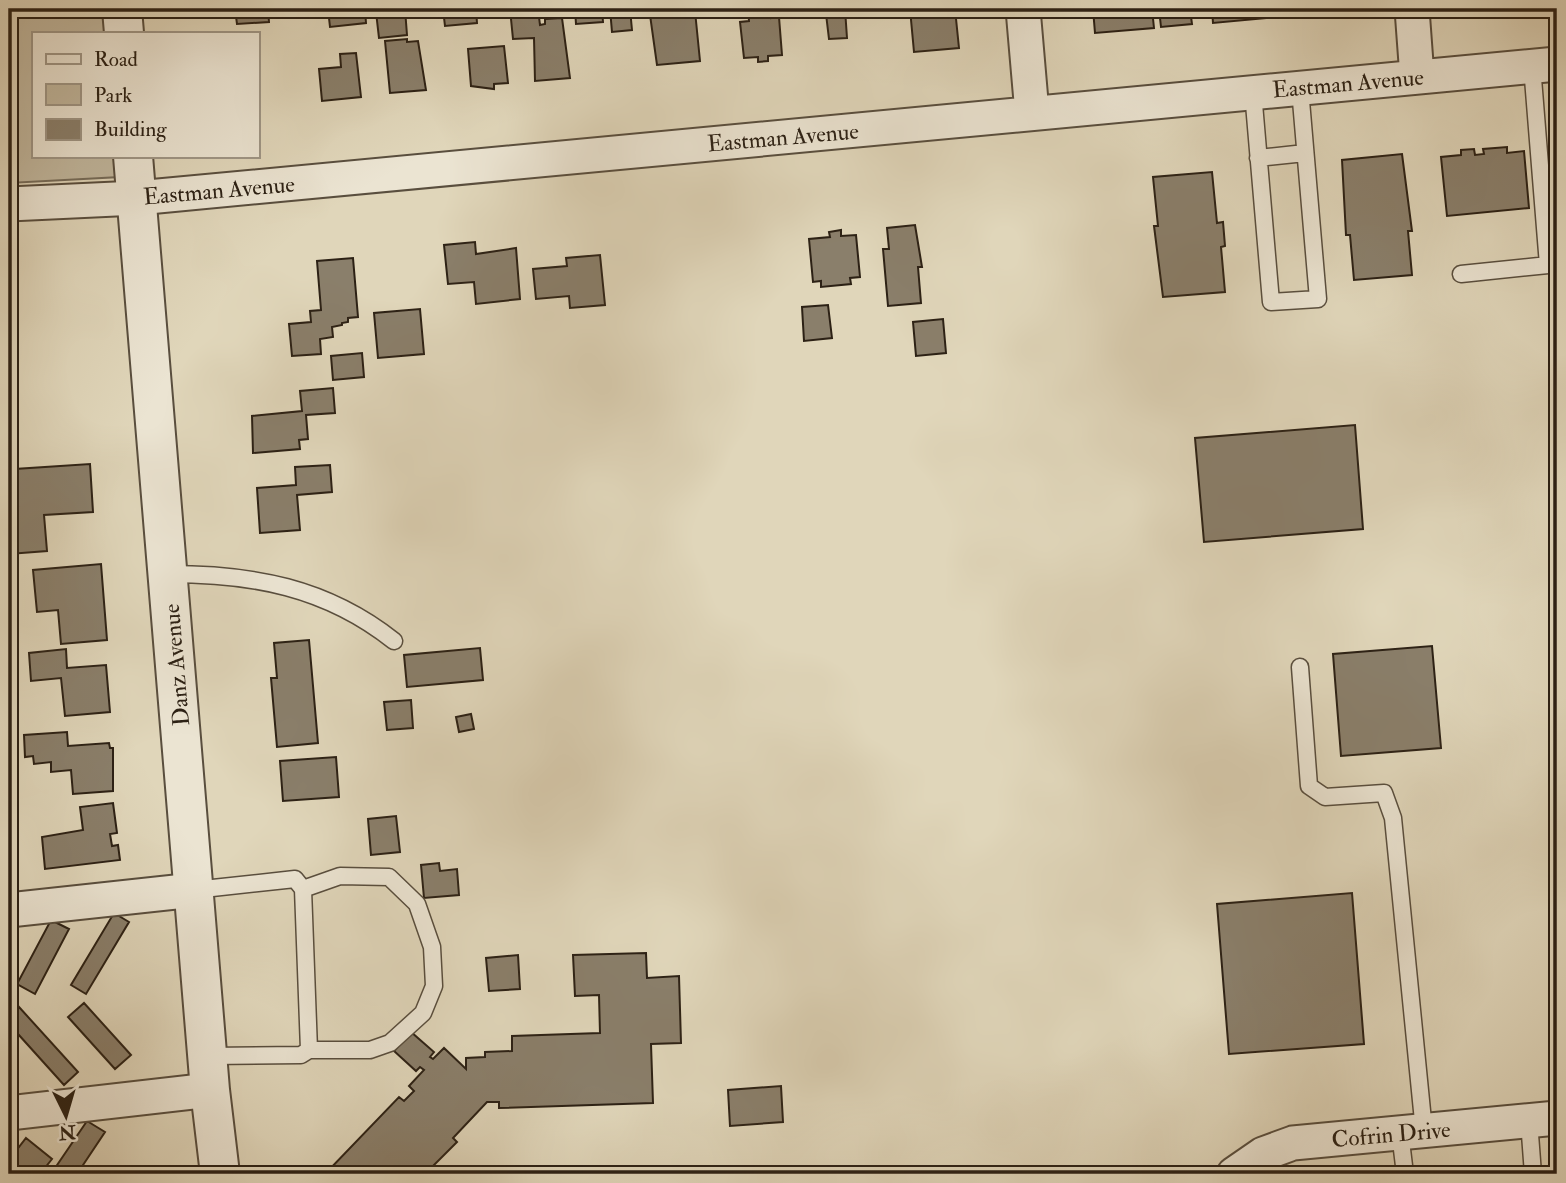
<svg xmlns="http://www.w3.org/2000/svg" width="1566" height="1183" viewBox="0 0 1566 1183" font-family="'IM FELL Double Pica',serif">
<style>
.green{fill:#c1b79e;stroke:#766c5a;stroke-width:2}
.building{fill:#8a7f6b;stroke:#2c2115;stroke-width:2}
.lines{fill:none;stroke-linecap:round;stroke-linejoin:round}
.service-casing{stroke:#594e3e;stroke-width:19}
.minor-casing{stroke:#594e3e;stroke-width:37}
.tertiary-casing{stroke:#594e3e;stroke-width:42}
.service{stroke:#ebe4d2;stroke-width:16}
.minor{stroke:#ebe4d2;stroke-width:33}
.tertiary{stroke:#ebe4d2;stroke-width:38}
.labels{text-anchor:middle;stroke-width:5;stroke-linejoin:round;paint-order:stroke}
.street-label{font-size:23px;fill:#2c2115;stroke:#ebe4d2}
</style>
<rect width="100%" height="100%" fill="#e0d6ba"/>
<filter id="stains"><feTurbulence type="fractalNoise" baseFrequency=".00286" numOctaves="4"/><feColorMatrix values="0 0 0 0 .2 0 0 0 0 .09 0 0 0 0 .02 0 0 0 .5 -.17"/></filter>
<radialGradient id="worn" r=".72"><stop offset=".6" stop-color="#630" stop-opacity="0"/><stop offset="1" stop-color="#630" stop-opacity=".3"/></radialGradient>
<!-- green -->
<path class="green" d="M9 9H106L108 33H33V156H118L120 177 9 183Z"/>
<!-- building -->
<path class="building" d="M235 9H268L269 22 237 24Z
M328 9H365L366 23 330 27Z
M405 9 407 35 379 38 376 12Z
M443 9H476L477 23 445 26Z
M510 9H538L540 25 545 24V19L562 18 570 78 535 81 534 38 513 39Z
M575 9H602L603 22 576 24Z
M610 9H630L632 30 612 32Z
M748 9H771V18L779 17 782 55 768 56V61L758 62V57L744 58 740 22 749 21Z
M814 9H845L847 38 829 39 826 14 815 16Z
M910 9H955L959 48 914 52Z
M1093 9H1152L1154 28 1095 33Z
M1159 9H1190L1192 24 1161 27Z
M1212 9H1276L1277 17 1213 23Z
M695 11 700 61 657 65 650 15Z
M407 39V42L418 41 426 90 390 93 385 41Z
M504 46 508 83 494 84V89L471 86 468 49Z
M356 53 361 97 322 101 319 69 341 67 340 54Z
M1507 147V153L1524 151 1529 208 1447 216 1441 157 1461 155V150L1474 149 1475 155 1484 154 1483 149Z
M1402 154 1412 231H1408L1412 275 1354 280 1350 235H1346L1342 160Z
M1212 172 1217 223 1223 222 1225 246 1221 247 1225 292 1163 297 1154 226H1158L1153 177Z
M915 225 922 267H918L921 303 888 306 883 249H889L887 228Z
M841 230V236L856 235 860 277 850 278 851 284 821 287V281L813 282 809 239 830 237 829 232Z
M475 242 476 254 516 248 520 299 476 304 474 282 448 284 444 245Z
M600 255 605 305 570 308 569 296 536 299 533 269 567 266 566 258Z
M353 258 358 317 348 318V322L342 323V325L332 327 333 337 320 339 321 354 292 356 289 324 311 322 310 311 321 310 317 261Z
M828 305 832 338 804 341 802 307Z
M420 309 424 354 378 358 374 313Z
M943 319 946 353 916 356 913 322Z
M362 353 364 377 333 380 331 356Z
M333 388 335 413 306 415 308 439 299 440 300 449 253 453 252 416 302 411 300 391Z
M1355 425 1363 529 1204 542 1195 438Z
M90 464 93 512 44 515 47 551 9 554V506H18L15 469Z
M330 465 332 492 297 495 300 530 260 533 257 488 296 485 295 467Z
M101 564 107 640 61 644 58 610 37 612 33 570Z
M309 640 318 743 277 747 271 678H277L274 643Z
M1432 646 1441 748 1341 756 1333 654Z
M480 648 483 680 407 687 404 655Z
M66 649 67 668 106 665 110 712 65 716 61 678 31 681 29 653Z
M411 700 413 728 387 730 384 702Z
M471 714 474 729 459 732 456 717Z
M67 732 68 746 109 743 110 748H113V791L73 794 71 770 51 772V762L34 764 33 756 25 757 24 735Z
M336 757 339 797 283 801 280 761Z
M113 803 117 833 110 834 112 846 118 845 120 860 45 869 42 837 83 830 80 807Z
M396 816 400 852 371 855 368 819Z
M439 863 440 871 457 869 459 895 424 898 421 865Z
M1352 893 1364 1044 1229 1054 1217 904Z
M114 913 129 922 86 994 71 985Z
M51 920 69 929 35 994 17 984Z
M646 953 647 978 679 976 681 1043 651 1044 653 1103 499 1108V1102H487L453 1138 457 1142 425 1174H325L399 1097 404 1101 414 1091 409 1086 424 1070 420 1067 416 1071 394 1051 411 1032 434 1052 430 1057 433 1059 444 1048 466 1069V1058L485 1057V1052L512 1051V1036L600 1033 599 995 575 996 573 955Z
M518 955 520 989 489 991 486 958Z
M84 1003 131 1055 115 1069 68 1017Z
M19 1007 78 1072 64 1085 9 1024V1016Z
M781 1086 783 1122 730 1126 728 1090Z
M87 1121 105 1132 77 1174H51Z
M26 1138 52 1159 40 1174H21L9 1165V1160Z"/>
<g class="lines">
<defs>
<path id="service" d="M1253 92 1271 302 1318 299 1300 89
M1258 158 1305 153
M1461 274 1548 265 1532 66
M168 574C252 574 326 587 394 641
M1300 667 1309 786 1325 797 1384 793 1393 818 1424 1131
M303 889 340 876 389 877 417 904 432 947 434 986 423 1013 390 1043 370 1050H309
M194 890 295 879 303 889 309 1050 301 1055 208 1056
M1529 1121 1533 1174
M1400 1133 1405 1174"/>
<path id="minor" d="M1023 9 1032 113
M1412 9 1417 77
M9 204 137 198 1557 64
M9 910 194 890
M9 1113 210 1090
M1234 1174 1263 1154 1293 1143 1557 1118"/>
<path id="tertiary" d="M122 9 124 33
M133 156 210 1090 220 1174"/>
</defs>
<!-- service casing -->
<use href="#service" class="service-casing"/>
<!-- minor casing -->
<use href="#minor" class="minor-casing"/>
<!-- tertiary casing -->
<use href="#tertiary" class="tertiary-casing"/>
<!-- service -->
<use href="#service" class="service"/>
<!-- minor -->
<use href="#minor" class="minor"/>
<!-- tertiary -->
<use href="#tertiary" class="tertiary"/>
</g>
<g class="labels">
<!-- street labels -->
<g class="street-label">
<text transform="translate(1348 83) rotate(-5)" y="8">Eastman Avenue</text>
<text transform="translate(783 137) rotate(-5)" y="8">Eastman Avenue</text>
<text transform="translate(219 190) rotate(-5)" y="8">Eastman Avenue</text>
<text transform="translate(176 665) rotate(-95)" y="8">Danz Avenue</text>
<text transform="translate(1391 1134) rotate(-5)" y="8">Cofrin Drive</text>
</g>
</g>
<!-- margin -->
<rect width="1566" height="1183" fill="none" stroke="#e0d6ba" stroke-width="35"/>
<rect x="10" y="10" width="1545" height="1162" fill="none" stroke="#2c2115" stroke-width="3.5"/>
<rect x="18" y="18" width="1531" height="1148" fill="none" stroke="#2c2115" stroke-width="2"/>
<!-- legend -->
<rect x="32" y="32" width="228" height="126" fill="#ebe4d2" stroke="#9f9686" stroke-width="2"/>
<rect x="46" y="54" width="35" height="10" fill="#ebe4d2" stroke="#9f9686" stroke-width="2"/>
<text x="94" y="66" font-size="21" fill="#2c2115">Road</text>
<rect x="46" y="84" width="35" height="21" fill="#c1b79e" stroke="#9f9686" stroke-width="2"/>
<text x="94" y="102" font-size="21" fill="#2c2115">Park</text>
<rect x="46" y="119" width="35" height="21" fill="#8a7f6b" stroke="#9f9686" stroke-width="2"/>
<text x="94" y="136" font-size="21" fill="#2c2115">Building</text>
<!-- north arrow -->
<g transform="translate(66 1116) rotate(175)" stroke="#ebe4d2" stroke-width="5" paint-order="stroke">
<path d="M0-5L12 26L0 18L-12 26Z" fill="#2c2115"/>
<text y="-10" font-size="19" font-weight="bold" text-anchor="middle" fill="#2c2115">N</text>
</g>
<rect width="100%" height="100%" filter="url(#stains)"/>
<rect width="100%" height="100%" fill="url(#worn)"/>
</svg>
